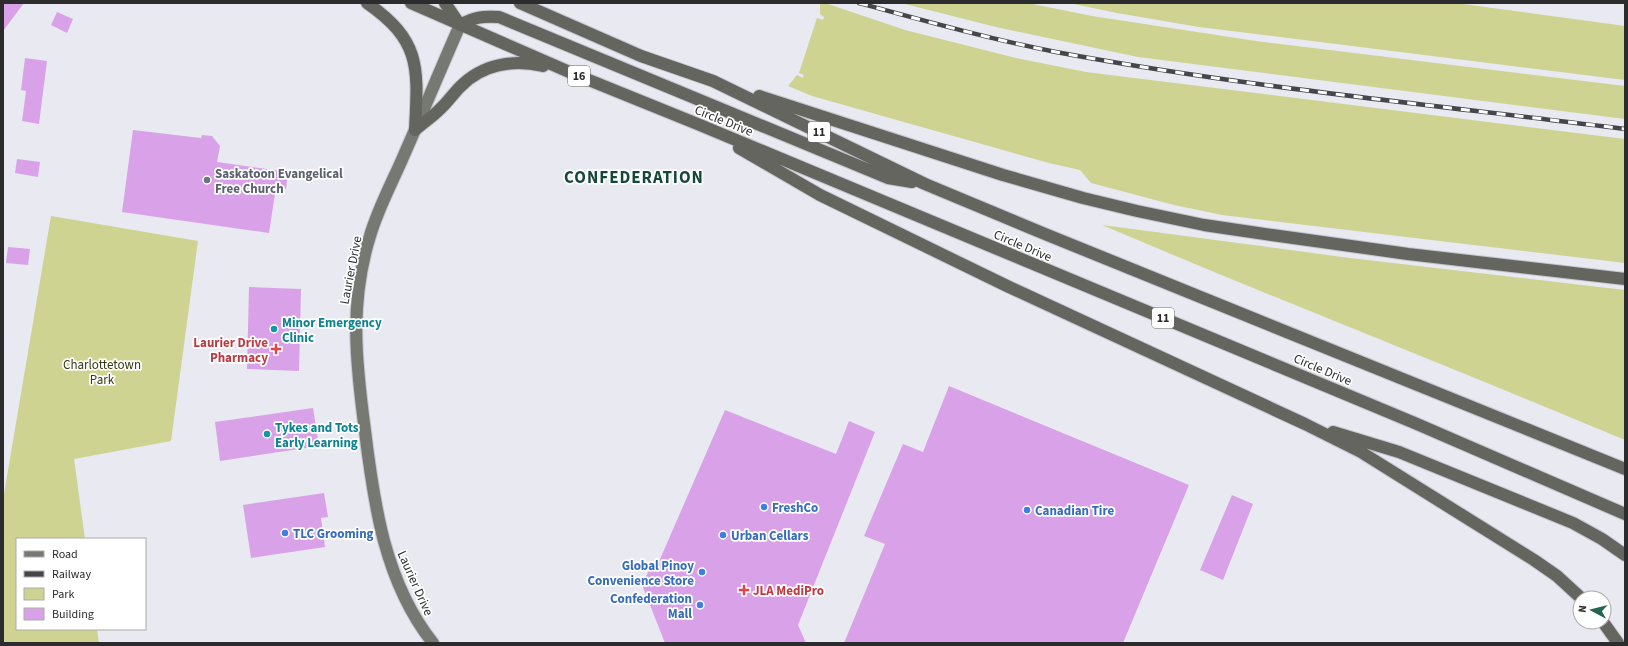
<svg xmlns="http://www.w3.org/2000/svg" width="1628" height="646" viewBox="0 0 1628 646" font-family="'Source Sans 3',sans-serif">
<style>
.green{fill:#ced392}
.building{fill:#d9a2e8}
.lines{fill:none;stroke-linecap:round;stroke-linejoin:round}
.major-casing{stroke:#c6c7ce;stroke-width:14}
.highway-casing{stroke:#c6c7ce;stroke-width:14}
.major{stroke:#767872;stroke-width:12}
.highway{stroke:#63655e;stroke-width:12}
.rail-casing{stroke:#46464a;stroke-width:4.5}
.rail{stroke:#fff;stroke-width:3;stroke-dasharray:9;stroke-linecap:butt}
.worship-dot{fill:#6b7280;stroke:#fff;stroke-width:1.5}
.culture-dot{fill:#0f9aa8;stroke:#fff;stroke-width:1.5}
.health-dot{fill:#e0444e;stroke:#fff;stroke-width:1.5}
.shop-dot{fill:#3f7fe0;stroke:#fff;stroke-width:1.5}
.labels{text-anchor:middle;stroke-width:3.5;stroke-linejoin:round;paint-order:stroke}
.shield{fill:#fff;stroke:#6b6b6d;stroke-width:1}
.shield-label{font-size:12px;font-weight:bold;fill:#2c2c2f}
.street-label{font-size:13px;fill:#2c2c2f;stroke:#fff}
.worship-label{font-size:13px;font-weight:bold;fill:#5b616d;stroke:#fff;text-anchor:start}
.culture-label{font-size:13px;font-weight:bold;fill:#0d838f;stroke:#fff;text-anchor:start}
.health-label{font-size:13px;font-weight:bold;fill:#be3a42;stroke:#fff;text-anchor:end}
.park-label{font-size:13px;fill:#383a14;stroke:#fff}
.shop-label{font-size:13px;font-weight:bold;fill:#366cbe;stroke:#fff;text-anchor:start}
.district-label{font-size:17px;font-weight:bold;letter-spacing:1px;fill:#164839;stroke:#fff}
</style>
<rect width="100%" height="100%" fill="#e8e9f1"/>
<!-- green -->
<path class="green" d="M820 3H825L905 30 1016 58 1086 72 1625 139V263L1222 215 1174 205 1091 183 1080 170 1049 163 812 96 788 86 797 75 803 78 804 75 799 73 817 18 823 20 824 17 820 14Z
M901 3H1028L1092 16 1256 41 1625 86V119L1138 57 996 27Z
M1069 3H1456L1625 26V80L1199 27 1117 13Z
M51 216 198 241 171 441 74 459 85 539H17V629H97L99 643H3V500Z
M1102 225 1350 258 1625 290V440C1451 367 1276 299 1102 225Z"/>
<!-- building -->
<path class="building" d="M3 3H24L3 31Z
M57 12 73 19 67 33 51 25Z
M25 58 47 61 39 124 22 121 26 91 21 90Z
M133 130 201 138 202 135 212 136 220 146 217 162 288 172 286 189 276 187 269 233 122 212Z
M17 159 40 162 38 177 15 173Z
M8 247 30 249 28 265 6 263Z
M249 287 301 289 299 371 247 369Z
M949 386 1189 485 1123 643H844L885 544 864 536 903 444 923 452Z
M313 408 319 446 220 461 215 422Z
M725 410 836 454 849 421 875 432 798 625 806 643H665L642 585 652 564 657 566Z
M324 493 328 517 321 518 325 547 251 558 243 505Z
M1232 495 1253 504 1223 580 1200 570Z"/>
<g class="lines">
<defs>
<path id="major" d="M433 643C385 583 374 505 365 431 356 363 349 303 370 236 378 208 393 181 404 155 423 112 441 68 460 25"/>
<path id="highway" d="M367 3C422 41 418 69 415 130
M411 3 574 74 700 125 1417 424 1625 514
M445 3 460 25
M520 3 641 56 713 81 925 184 1045 234 1625 469
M460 25C474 17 483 16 499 17L888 178 912 182
M759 96 1003 175 1083 198 1137 211 1204 225 1272 235 1408 254 1625 279
M415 130C423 123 432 117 439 110 447 103 453 94 460 87 482 64 514 59 543 66
M739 148 820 195 1007 286 1305 424 1361 452 1534 560 1557 576 1581 598
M1333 432 1399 452 1573 523 1602 539 1625 555
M1603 622 1618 643"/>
</defs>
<!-- major casing -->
<use href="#major" class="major-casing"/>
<!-- highway casing -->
<use href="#highway" class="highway-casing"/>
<!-- major -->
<use href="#major" class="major"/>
<!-- highway -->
<use href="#highway" class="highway"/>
<defs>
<path id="rail" d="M859 3C925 21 990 39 1056 52 1244 87 1435 105 1625 129"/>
</defs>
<!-- rail casing -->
<use href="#rail" class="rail-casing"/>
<!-- rail -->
<use href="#rail" class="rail"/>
</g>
<!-- markers -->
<circle class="worship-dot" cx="207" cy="180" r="4"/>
<g class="culture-dot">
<circle cx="274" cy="329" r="4"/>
<circle cx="267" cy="434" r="4"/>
</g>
<g class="health-dot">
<path d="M274 343h4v4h4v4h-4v4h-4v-4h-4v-4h4z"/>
<path d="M742 584h4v4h4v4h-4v4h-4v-4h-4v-4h4z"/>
</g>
<g class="shop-dot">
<circle cx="764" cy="507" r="4"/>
<circle cx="1027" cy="510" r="4"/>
<circle cx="285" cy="533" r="4"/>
<circle cx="723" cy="535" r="4"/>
<circle cx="702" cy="572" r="4"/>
<circle cx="700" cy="605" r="4"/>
</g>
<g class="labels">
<!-- shield labels -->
<g class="shield">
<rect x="568" y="66" width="22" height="20" rx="3"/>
<rect x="808" y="122" width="22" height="20" rx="3"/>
<rect x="1152" y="308" width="22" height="20" rx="3"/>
</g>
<g class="shield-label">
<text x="579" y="80">16</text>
<text x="819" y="136">11</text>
<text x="1163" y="322">11</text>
</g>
<!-- street labels -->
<g class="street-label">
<text transform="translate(724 120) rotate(22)" y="5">Circle Drive</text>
<text transform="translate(1023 245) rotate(23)" y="5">Circle Drive</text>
<text transform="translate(350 270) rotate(-79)" y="5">Laurier Drive</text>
<text transform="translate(1323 369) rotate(23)" y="5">Circle Drive</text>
<text transform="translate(416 583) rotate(66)" y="5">Laurier Drive</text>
</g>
<!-- worship labels -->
<g class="worship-label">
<text x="215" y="178">Saskatoon Evangelical<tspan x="215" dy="15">Free Church</tspan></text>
</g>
<!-- culture labels -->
<g class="culture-label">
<text x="282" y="327">Minor Emergency<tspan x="282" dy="15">Clinic</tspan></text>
<text x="275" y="432">Tykes and Tots<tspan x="275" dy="15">Early Learning</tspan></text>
</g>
<!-- health labels -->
<g class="health-label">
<text x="268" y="347">Laurier Drive<tspan x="268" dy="15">Pharmacy</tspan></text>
<text x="753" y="595" text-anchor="start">JLA MediPro</text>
</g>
<!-- park labels -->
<g class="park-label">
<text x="102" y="369">Charlottetown<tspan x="102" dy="15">Park</tspan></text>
</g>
<!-- shop labels -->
<g class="shop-label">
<text x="772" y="512">FreshCo</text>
<text x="1035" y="515">Canadian Tire</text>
<text x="293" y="538">TLC Grooming</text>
<text x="731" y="540">Urban Cellars</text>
<text x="694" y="570" text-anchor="end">Global Pinoy<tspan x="694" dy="15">Convenience Store</tspan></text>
<text x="692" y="603" text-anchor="end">Confederation<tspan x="692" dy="15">Mall</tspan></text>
</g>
<!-- district labels -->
<g class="district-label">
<text x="634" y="183">CONFEDERATION</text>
</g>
</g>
<!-- border -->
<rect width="1628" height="646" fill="none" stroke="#2c2c2f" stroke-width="8"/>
<!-- legend -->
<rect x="16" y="538" width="130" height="92" fill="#ffffff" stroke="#ababac"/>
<rect x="24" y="551" width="20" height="6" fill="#767872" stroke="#ababac"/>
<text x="52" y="558" font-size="12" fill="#2c2c2f">Road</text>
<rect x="24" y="571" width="20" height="6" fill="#46464a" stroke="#ababac"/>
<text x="52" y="578" font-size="12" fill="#2c2c2f">Railway</text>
<rect x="24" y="588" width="20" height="12" fill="#ced392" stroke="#ababac"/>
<text x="52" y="598" font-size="12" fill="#2c2c2f">Park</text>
<rect x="24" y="608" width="20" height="12" fill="#d9a2e8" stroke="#ababac"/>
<text x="52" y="618" font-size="12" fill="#2c2c2f">Building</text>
<!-- north arrow -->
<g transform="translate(1592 610) rotate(277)"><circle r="19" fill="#ffffff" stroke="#ababac"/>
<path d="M0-3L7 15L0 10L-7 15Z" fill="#266451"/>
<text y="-6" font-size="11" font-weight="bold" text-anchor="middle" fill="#2c2c2f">N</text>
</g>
</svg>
